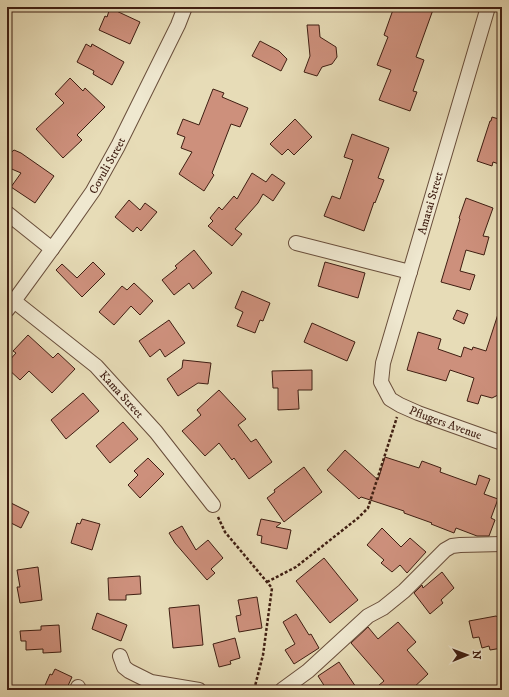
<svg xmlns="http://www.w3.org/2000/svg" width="509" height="697" viewBox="0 0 509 697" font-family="'IM FELL DW Pica',serif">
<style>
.building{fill:#cd907c;stroke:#3f1e12}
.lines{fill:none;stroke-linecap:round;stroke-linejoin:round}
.minor-casing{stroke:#694e3b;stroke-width:16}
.path{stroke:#3f1e12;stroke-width:2.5;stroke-dasharray:3 2;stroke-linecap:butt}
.minor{stroke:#efe8d0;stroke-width:14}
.labels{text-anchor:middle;stroke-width:4;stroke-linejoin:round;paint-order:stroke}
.street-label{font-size:12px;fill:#3f1e12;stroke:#efe8d0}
</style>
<rect width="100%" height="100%" fill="#e7dcb7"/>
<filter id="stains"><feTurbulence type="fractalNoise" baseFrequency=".005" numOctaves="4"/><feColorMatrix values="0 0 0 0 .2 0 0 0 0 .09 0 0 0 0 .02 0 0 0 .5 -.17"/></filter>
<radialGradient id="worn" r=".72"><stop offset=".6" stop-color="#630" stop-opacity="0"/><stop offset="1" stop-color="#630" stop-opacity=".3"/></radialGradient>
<!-- building -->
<path class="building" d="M394 7H434L416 57 424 60 413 91 417 92 410 111 379 100 391 70 377 65 388 37 384 35Z
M110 8 140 22 130 44 99 30 105 16 107 17Z
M307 25H319L320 37 336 47 337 57 332 64 322 67 317 76 304 72 310 56Z
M260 41 279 51 287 59 281 71 252 56Z
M86 44 91 47 92 44 124 62 112 85 93 74 94 71 77 62Z
M70 78 83 91 85 88 105 107 77 135 82 140 63 158 36 129 64 103 55 94Z
M213 89 224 93 222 97 248 108 240 127 231 124 212 173 214 175 204 191 179 174 192 152 181 148 185 137 177 134 183 119 199 125Z
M492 117 502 120V165L493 162 492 166 477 161 490 121H491Z
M295 119 312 137 294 155 288 149 282 155 270 144Z
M352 134 389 148 378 178 384 180 375 203 374 202 364 231 324 216 332 196 340 199 353 160 344 157Z
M14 150 21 153 54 176 35 203 11 187 21 173 7 167V156Z
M252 173 266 182 272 174 285 183 273 201 263 194 258 203 235 229 242 234 232 246 208 226 213 221 210 218 219 207 222 210 234 196 237 199Z
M466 198 493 208 483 236 489 237 484 255 466 250 460 271 475 275 470 290 441 282 460 219 459 218Z
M129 200 140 210 145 203 157 212 141 231 137 227 133 232 115 217Z
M194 250 212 273 193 289 189 283 174 295 162 280 177 268 175 266Z
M93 262 105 274 82 297 56 270 62 264 77 278Z
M325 262 365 273 358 298 318 286Z
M134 283 153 301 140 315 131 306 114 325 99 312 122 286 127 290Z
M242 291 270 303 263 321 260 320 255 333 237 326 243 312 235 308Z
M500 308 502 309V387L500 394 492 398 481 395 478 404 467 401 474 378 450 370 446 381 407 370 418 332 441 339 438 349 461 357 464 347 472 350 473 347 486 351Z
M457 310 468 314 464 324 453 319Z
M169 320 185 343 165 357 160 349 150 357 139 341Z
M312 323 355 342 347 361 304 342Z
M28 335 53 358 58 353 75 369 52 393 29 371 20 380 7 368V363L16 353 13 351Z
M183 360 211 363 208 384 198 383 178 396 167 379 182 368Z
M312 370V390H298L299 409 278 410V388H273L272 371Z
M219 390 246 419 238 425 251 442 256 439 272 462 249 479 234 458 232 460 219 443 205 456 182 431 201 415 197 410Z
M83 393 99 411 66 439 51 420Z
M123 422 138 439 110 463 96 446Z
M345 450 378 480 385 457 419 468 422 461 441 468 440 472 476 485 479 475 490 479 484 494 498 499 491 518 495 520 489 536H477L456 528 454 533 431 524 432 523 404 513V511L361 497 359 499 327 470Z
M148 458 164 474 140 498 128 485 138 475 134 471Z
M304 467 322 492 284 522 267 498 275 492 274 490Z
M7 501 29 512 21 528 7 521Z
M82 519 100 524 92 550 71 543 77 523 80 524Z
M261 519 281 523 276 527 291 530 287 549 261 543 262 536 257 535Z
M182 526 196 550 208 540 223 558 211 569 215 573 207 580 175 543 169 533Z
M382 528 401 547 410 538 426 552 407 573 400 565 392 572 381 563 384 560 367 545Z
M324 558 358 600 330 623 296 581Z
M38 567 42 600 20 603 17 587H20L17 570Z
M442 572 454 588 441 600 443 603 430 614 414 593 422 585 423 588Z
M140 576 141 594 126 595V600H109L108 578Z
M257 597 262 628 239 632 236 616 241 615 238 600Z
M199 605 203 645 173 648 169 608Z
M97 613 127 625 121 641 92 629Z
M296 614 309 635 311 634 319 648 294 664 285 650 295 644 283 622Z
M496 616 502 619V648L490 650 489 646 482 648 479 637 473 638 469 621Z
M398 622 416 642 407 650 428 674 411 690H373L384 681 351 643 368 627 378 639Z
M59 625 61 652 43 653V649L26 650V641H21L20 631 41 630V626Z
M235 638 240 658 230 661 231 664 219 667 213 644Z
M339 662 358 690H327L318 676Z
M55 669 72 677 66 690H43L50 674 52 675Z"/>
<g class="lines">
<defs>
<g id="minor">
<path id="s1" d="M488 7 383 363 381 382 390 399 400 405 418 413 502 443"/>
<path d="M7 213 52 249"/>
<path d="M296 243 410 272"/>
<path id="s2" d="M14 301 96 366 156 432 213 505"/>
<path id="s3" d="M7 310 14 301 65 231 93 191 118 146 178 25 185 7"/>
<path d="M120 656 124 667 129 671 151 682 199 690"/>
<path d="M77 690 78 687"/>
<path d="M282 690 308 671 368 616 383 608 404 591 445 550 452 546 460 545 502 544"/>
</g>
</defs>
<!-- minor casing -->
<use href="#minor" class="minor-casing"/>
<!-- path -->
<path class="path" d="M218 517 225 532 272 588 263 655 254 690
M267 582 296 567 358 518 368 508 397 417"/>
<!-- minor -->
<use href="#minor" class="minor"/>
</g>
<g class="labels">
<!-- street labels -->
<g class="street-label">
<text dy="4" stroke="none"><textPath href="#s3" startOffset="176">Covuli Street</textPath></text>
<text transform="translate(430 203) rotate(-74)" y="4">Amatai Street</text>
<text dy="4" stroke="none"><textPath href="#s2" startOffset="143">Kama Street</textPath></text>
<text dy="4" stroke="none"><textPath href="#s1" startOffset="470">Pflugers Avenue</textPath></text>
</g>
</g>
<!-- margin -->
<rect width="509" height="697" fill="none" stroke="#e7dcb7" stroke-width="24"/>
<rect x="8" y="8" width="493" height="681" fill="none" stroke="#3f1e12" stroke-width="2"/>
<rect x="12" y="12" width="485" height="673" fill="none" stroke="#3f1e12"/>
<!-- north arrow -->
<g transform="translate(467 655) rotate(89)" stroke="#efe8d0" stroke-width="3" paint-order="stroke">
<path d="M0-3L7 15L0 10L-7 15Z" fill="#3f1e12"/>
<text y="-6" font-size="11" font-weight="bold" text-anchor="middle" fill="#3f1e12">N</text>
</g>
<rect width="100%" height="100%" filter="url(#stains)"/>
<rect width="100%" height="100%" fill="url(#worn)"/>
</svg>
